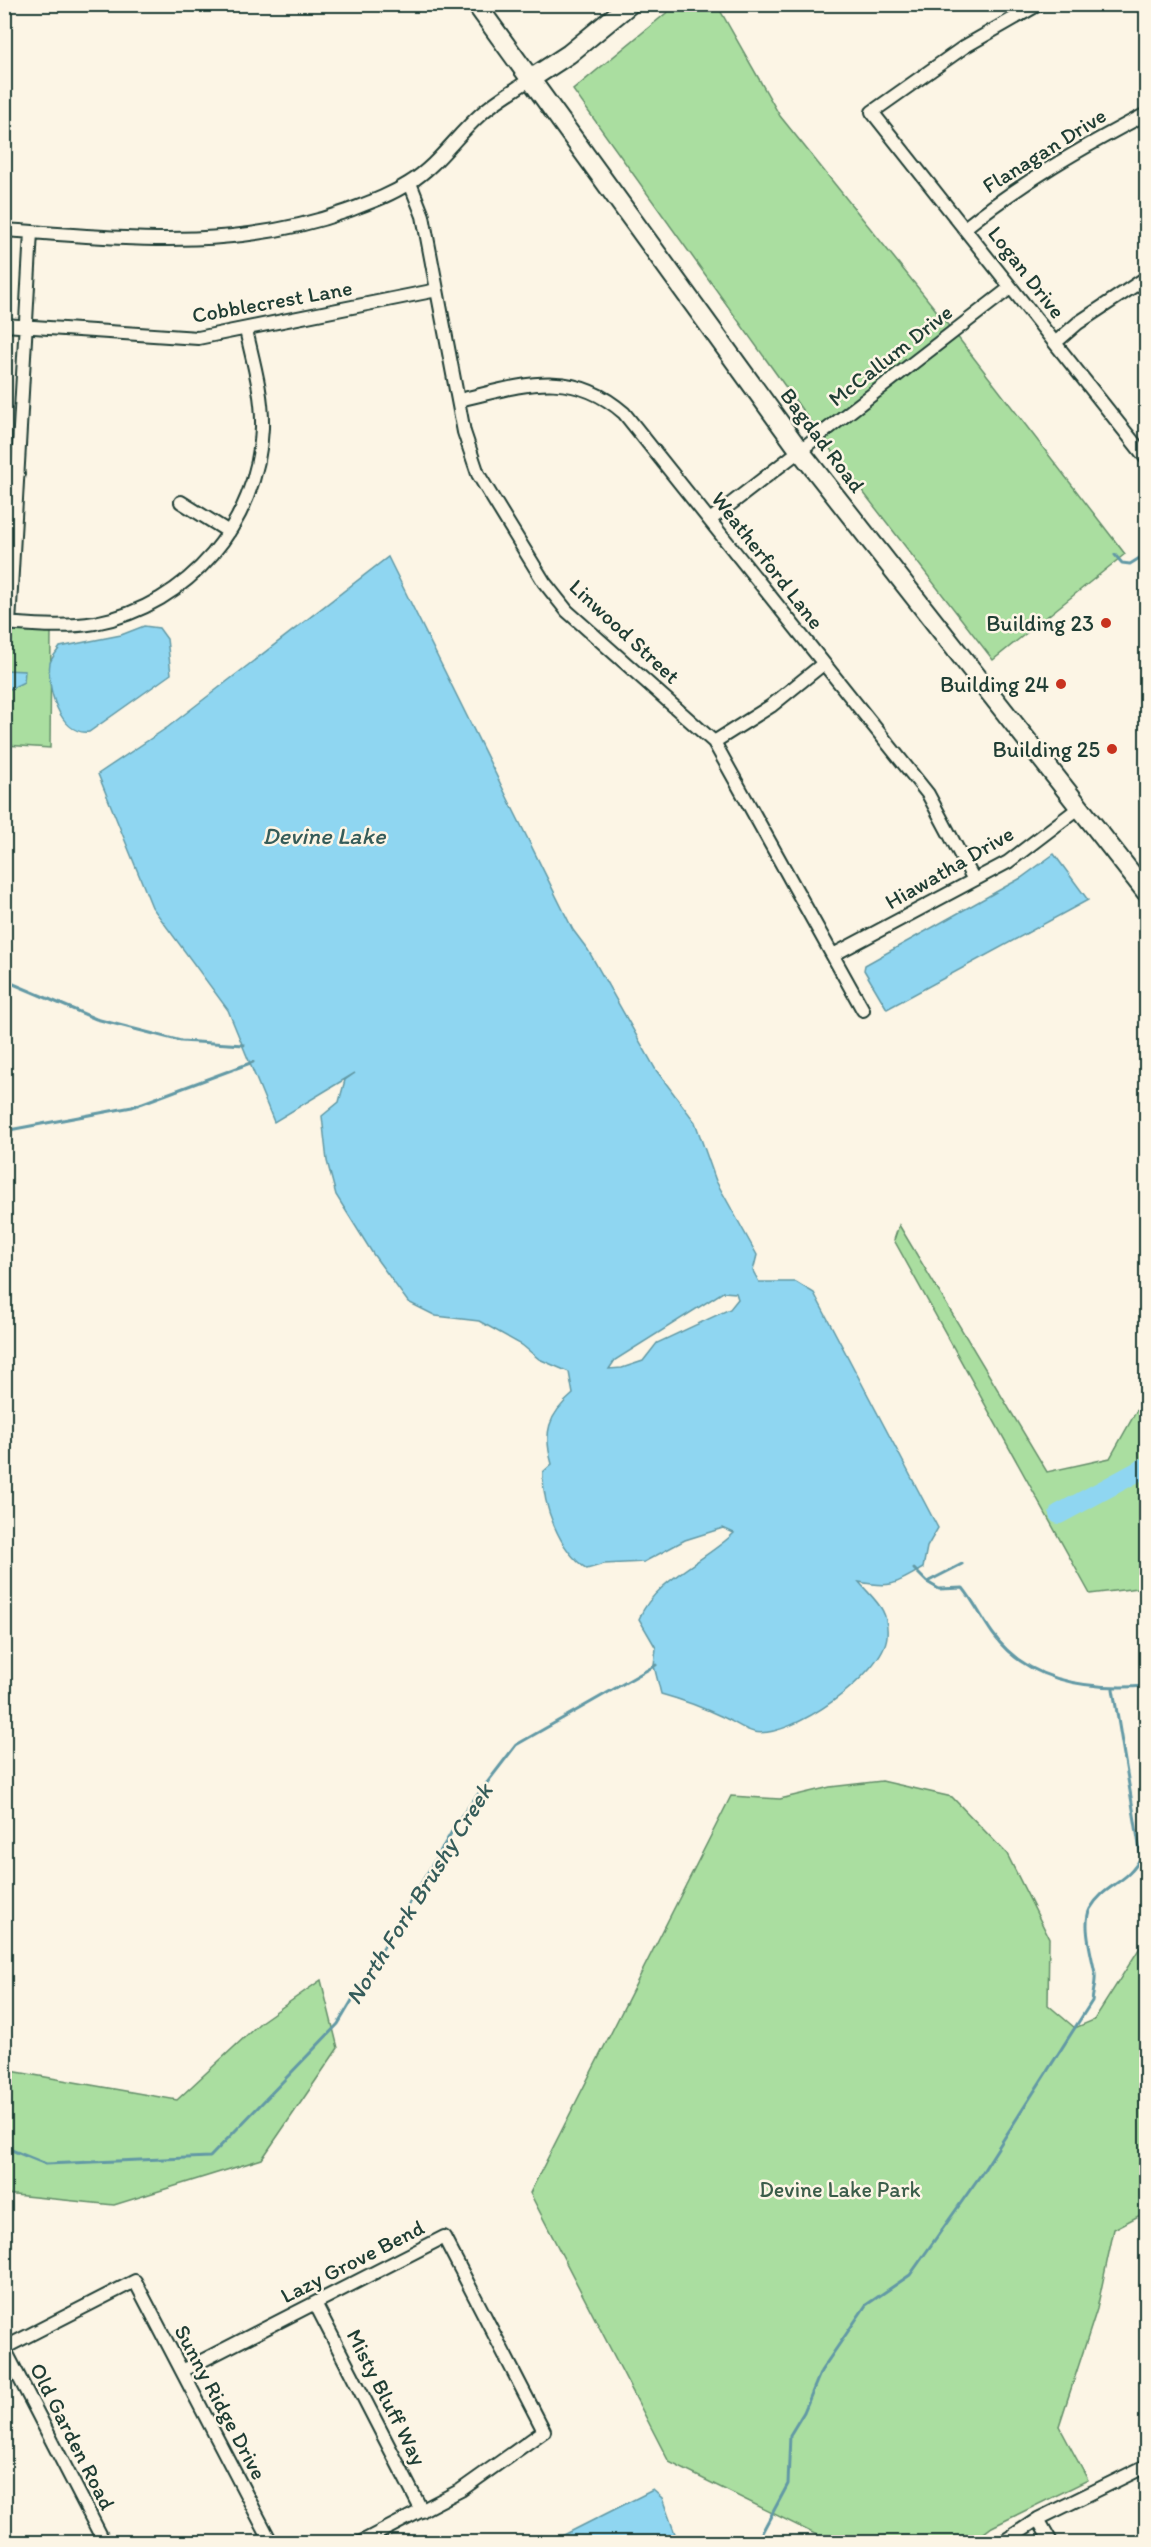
<svg xmlns="http://www.w3.org/2000/svg" width="1151" height="2547" viewBox="0 0 1151 2547" font-family="Itim,sans-serif">
<style>
.green{fill:#aadea0;stroke:#648e6a;stroke-width:1.5}
.water{fill:#8fd6f1;stroke:#6299a5;stroke-width:1.5;fill-rule:evenodd}
.lines{fill:none;stroke-linecap:round;stroke-linejoin:round}
.stream{stroke:#6299a5;stroke-width:3}
.river{stroke:#8fd6f1;stroke-width:20}
.street-casing{stroke:#1f3d34;stroke-width:16}
.secondary-casing{stroke:#1f3d34;stroke-width:22}
.street{stroke:#fcf5e5;stroke-width:12}
.secondary{stroke:#fcf5e5;stroke-width:18}
.poi-dot{fill:#c8321e;stroke:#fcf5e5;stroke-width:2}
.labels{text-anchor:middle;stroke-width:5;stroke-linejoin:round;paint-order:stroke}
.street-label{font-size:22px;fill:#1f3d34;stroke:#fcf5e5}
.poi-label{font-size:22px;fill:#1f3d34;stroke:#fcf5e5;text-anchor:end}
.park-label{font-size:22px;fill:#3b5d4a;stroke:#fcf5e5}
.water-label{font-size:24px;font-style:italic;fill:#355c5a;stroke:#fcf5e5}
</style>
<rect width="100%" height="100%" fill="#fcf5e5"/>
<filter id="ink" filterUnits="userSpaceOnUse"><feTurbulence type="fractalNoise" baseFrequency=".0167" numOctaves="2"/><feDisplacementMap in="SourceGraphic" scale="12" xChannelSelector="R" yChannelSelector="G"/><feConvolveMatrix kernelMatrix="1 2 1 2 8 2 1 2 1" color-interpolation-filters="sRGB"/></filter>
<g filter="url(#ink)">
<!-- green -->
<path class="green" d="M676 5H717L780 116 960 340 1125 554 993 660 833 453 573 90Z
M4 629 51 632 50 748 5 745Z
M899 1225 1047 1472 1110 1458 1137 1410 1146 1403V1587L1090 1594 894 1240Z
M882 1781 952 1797 1007 1854 1049 1938 1048 2005 1075 2028 1094 2020 1146 1938V2212L1114 2229 1097 2309 1059 2426 1088 2480 992 2527 972 2542H831L669 2462 530 2193 731 1796 780 1799 830 1787Z
M321 1980 338 2048 262 2159 114 2205 5 2194V2070L177 2100 261 2022Z"/>
<!-- water -->
<path class="water" d="M388 557 573 930 588 950 656 1070 695 1122 716 1181 757 1255 753 1271 759 1282H796L814 1293 938 1528 927 1547 923 1568C894 1585 892 1588 859 1582 875 1601 889 1609 887 1636 884 1673 791 1740 754 1732 744 1730 734 1722 725 1718 704 1708 683 1700 661 1694L654 1666 656 1648 639 1619C654 1580 706 1561 734 1533L723 1528 685 1540 644 1562 604 1564 587 1569C559 1551 542 1504 543 1472L552 1464C543 1433 548 1415 573 1394L569 1372 539 1359 522 1345 479 1321 436 1316 408 1302 373 1254 336 1195 327 1161 322 1116 339 1102 345 1080 355 1073 274 1122 228 1010 152 907 98 774 168 727ZM723 1292 736 1293 738 1299 730 1309 657 1343 643 1361 622 1368 609 1369 615 1360Z
M144 626 159 628 167 639 171 674 89 732C60 736 46 687 50 663 51 658 57 652 60 647L121 635Z
M5 670 25 671 24 682 8 690 5 688Z
M1054 854 1088 900 887 1009 864 970 865 965 1021 878Z
M653 2490 662 2498 678 2542H550Z"/>
<g class="lines">
<!-- stream -->
<path class="stream" d="M1115 555 1122 563 1130 564 1146 554
M4 980 96 1019 181 1041 244 1045
M4 1131 132 1107 253 1062
M914 1569 927 1582 962 1564
M927 1582 939 1589 963 1588C975 1603 982 1619 993 1634 1028 1683 1091 1690 1146 1686
M4 2147 46 2164 210 2157 338 2024 460 1818 516 1745 656 1665
M757 2542 788 2484 790 2435 804 2412 821 2371 866 2305 910 2275 982 2173 1092 2001C1093 1992 1096 1982 1095 1973 1092 1957 1082 1924 1090 1909 1104 1884 1128 1884 1141 1857L1113 1689"/>
<!-- river -->
<path class="river" d="M1059 1514 1146 1467"/>
<defs>
<path id="street" d="M1039 4 964 47 872 112 1146 458
M410 183 423 216 464 432 478 474 544 582 567 611 714 742 863 1010
M966 227C1022 182 1083 147 1146 114
M4 230C122 238 233 252 347 211 368 203 389 196 409 183 438 165 455 137 481 114 495 101 513 91 529 80
M4 325 198 338 437 290
M1055 343 1078 323 1146 278
M459 400C520 386 571 366 624 413L928 794 974 880
M4 474H18
M181 502 229 532
M710 520 1010 288
M4 623C34 625 65 628 95 623 189 605 258 523 262 428 263 395 253 361 246 330
M9 624 31 232
M714 742 771 706 823 664
M833 955 1008 862 1080 807
M315 2303 422 2511
M4 2348 135 2281 271 2542
M4 2348 104 2542
M182 2371 444 2237 544 2431 461 2490 361 2542
M1038 2519 1051 2542
M1003 2542 1038 2519 1146 2466"/>
<path id="secondary" d="M476 4 800 451 1146 892
M529 80 569 54 630 4"/>
</defs>
<!-- street casing -->
<use href="#street" class="street-casing"/>
<!-- secondary casing -->
<use href="#secondary" class="secondary-casing"/>
<!-- street -->
<use href="#street" class="street"/>
<!-- secondary -->
<use href="#secondary" class="secondary"/>
</g>
</g>
<!-- markers -->
<g class="poi-dot">
<circle cx="1106" cy="623" r="6"/>
<circle cx="1061" cy="684" r="6"/>
<circle cx="1112" cy="749" r="6"/>
</g>
<g class="labels">
<!-- street labels -->
<g class="street-label">
<text transform="translate(1044 150) rotate(-32)" y="8">Flanagan Drive</text>
<text transform="translate(1027 272) rotate(52)" y="8">Logan Drive</text>
<text transform="translate(272 301) rotate(-10)" y="8">Cobblecrest Lane</text>
<text transform="translate(890 355) rotate(-38)" y="8">McCallum Drive</text>
<text transform="translate(823 440) rotate(53)" y="8">Bagdad Road</text>
<text transform="translate(768 560) rotate(52)" y="8">Weatherford Lane</text>
<text transform="translate(625 631) rotate(43)" y="8">Linwood Street</text>
<text transform="translate(949 867) rotate(-30)" y="8">Hiawatha Drive</text>
<text transform="translate(352 2261) rotate(-27)" y="8">Lazy Grove Bend</text>
<text transform="translate(387 2397) rotate(63)" y="8">Misty Bluff Way</text>
<text transform="translate(221 2402) rotate(62)" y="8">Sunny Ridge Drive</text>
<text transform="translate(73 2436) rotate(63)" y="8">Old Garden Road</text>
</g>
<!-- poi labels -->
<g class="poi-label">
<text x="1094" y="631">Building 23</text>
<text x="1049" y="692">Building 24</text>
<text x="1100" y="757">Building 25</text>
</g>
<!-- park labels -->
<g class="park-label">
<text x="840" y="2197">Devine Lake Park</text>
</g>
<!-- water labels -->
<g class="water-label">
<text x="324" y="844">Devine Lake</text>
<text transform="translate(419 1894) rotate(-58)" y="8">North Fork Brushy Creek</text>
</g>
</g>
<!-- margin -->
<rect width="1151" height="2547" fill="none" stroke="#fcf5e5" stroke-width="24"/>
<rect x="12" y="12" width="1127" height="2523" fill="none" stroke="#1f3d34" stroke-width="2" filter="url(#ink)"/>
</svg>
